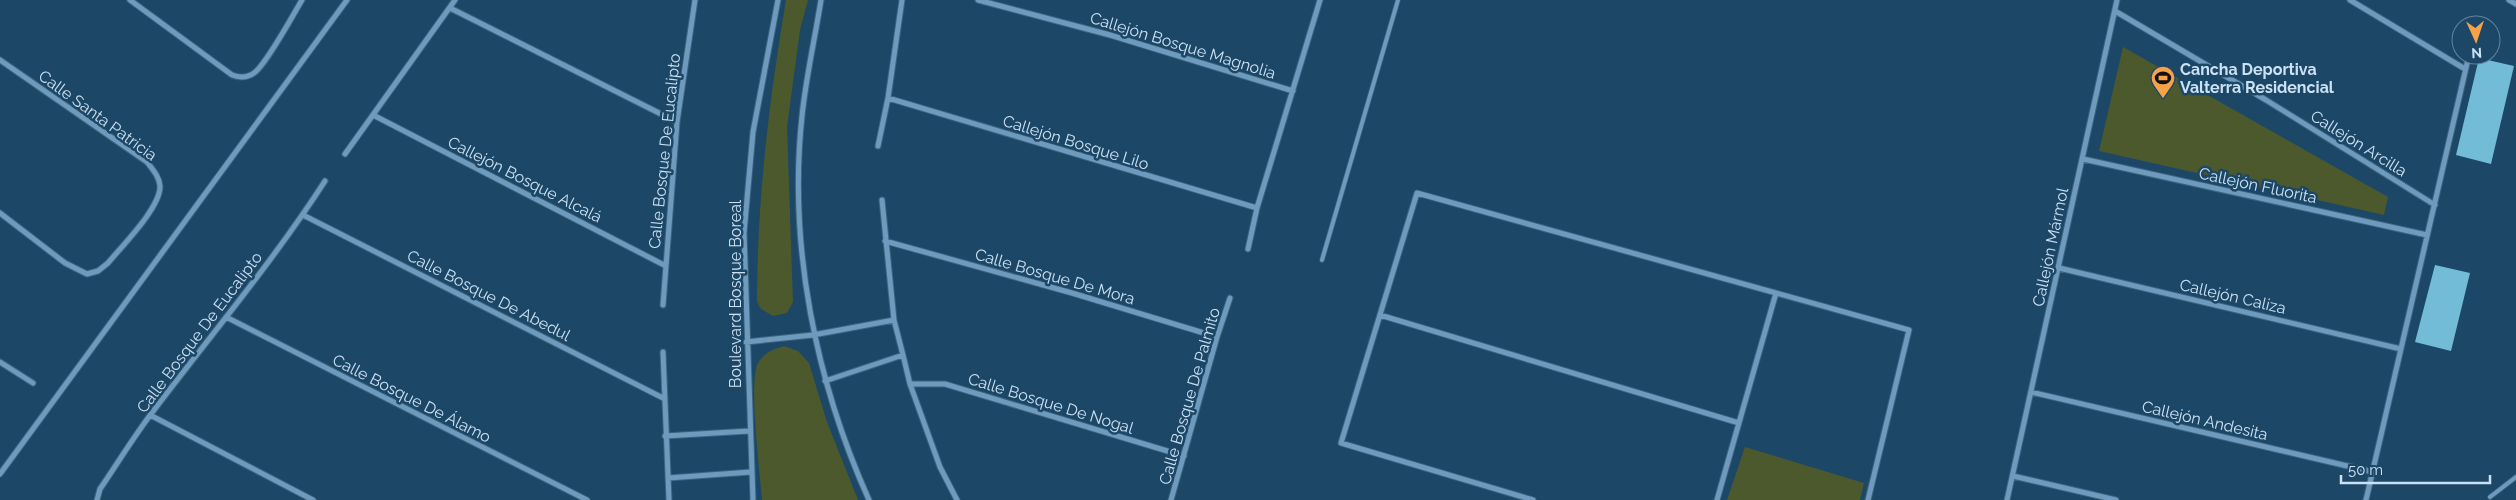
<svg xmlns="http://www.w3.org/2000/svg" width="2516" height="500" viewBox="0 0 2516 500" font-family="Raleway,sans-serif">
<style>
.green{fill:#4b592c}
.building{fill:#72bcd7}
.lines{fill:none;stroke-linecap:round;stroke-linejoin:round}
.lane-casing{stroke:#3d637d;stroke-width:5.5}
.street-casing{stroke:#3d637d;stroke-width:7}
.lane{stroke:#6e9abe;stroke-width:4}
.street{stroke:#6e9abe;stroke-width:5}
.labels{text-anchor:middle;stroke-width:5;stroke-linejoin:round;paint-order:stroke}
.street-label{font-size:16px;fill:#cbe1f4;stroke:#1c4767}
.poi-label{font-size:16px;font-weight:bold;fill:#cbe1f4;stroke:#1c4767;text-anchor:start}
</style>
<rect width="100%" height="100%" fill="#1c4767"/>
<!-- green -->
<path class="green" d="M786 0H808L800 30 787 127 793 302 787 313 773 316 761 309 757 302C757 200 769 101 786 0Z
M2123 47 2388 197 2384 215 2099 151Z
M784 346 798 351 809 363 827 422 858 500H762C760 473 749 386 757 365 762 354 773 349 784 346Z
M1745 447 1864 483 1860 500H1727Z"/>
<!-- building -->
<path class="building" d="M2479 58 2514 66 2491 164 2456 155Z
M2435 265 2470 273 2451 351 2415 342Z"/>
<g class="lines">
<defs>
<path id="lane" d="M1322 260 1398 0
M2490 497 2516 477"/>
<path id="street" d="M130 0 232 75C240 78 247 78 254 73 266 65 293 15 302 0
M821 0C815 38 806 77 802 116 788 246 816 382 869 500
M978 0 1110 35 1293 91
M2350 0 2465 69
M2509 0 2516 4
M450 8 677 122
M2115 11 2266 100 2435 205
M0 60 147 162C153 170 159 176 160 186 161 207 122 246 108 263L98 271 87 274 65 263 0 213
M888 98 1257 208
M375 116 664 265
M878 146 888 98 902 0
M345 154 455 0
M2083 159 2427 235
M882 200 894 320 903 355 910 384 940 467 957 500
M303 215 663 398
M885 241 1072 293 1217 337
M1248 249 1257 208 1320 0
M2059 268 2401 349
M663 305 677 122 695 0
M1380 315 1739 423
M226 317 587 500
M746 342 813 335 894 320
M663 352 669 500
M0 362 33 383
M825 381 903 355
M910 384H945L1184 456
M2031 392 2373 472
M150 415 313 500
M665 436 749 431
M0 474 347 0
M2013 476 2116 500
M668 478 751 472
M97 500 100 489C117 464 133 438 151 414 210 336 272 263 325 181
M753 500 744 233 753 132 778 0
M1171 500 1217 337 1230 298
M1533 500 1341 443 1417 193 1909 330 1868 500
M1717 500 1776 293
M2007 500 2117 0
M2366 500 2469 55"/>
</defs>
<!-- lane casing -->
<use href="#lane" class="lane-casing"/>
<!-- street casing -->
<use href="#street" class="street-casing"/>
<!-- lane -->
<use href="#lane" class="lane"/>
<!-- street -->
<use href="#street" class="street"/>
</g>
<!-- icons -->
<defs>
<symbol id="stadium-pin" viewBox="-11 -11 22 30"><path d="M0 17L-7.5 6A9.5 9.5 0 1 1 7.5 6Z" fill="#f7a149" stroke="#1c4767"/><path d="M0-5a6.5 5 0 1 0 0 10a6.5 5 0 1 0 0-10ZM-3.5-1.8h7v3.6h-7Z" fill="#111"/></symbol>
</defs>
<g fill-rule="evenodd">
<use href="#stadium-pin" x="2149" y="64" width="28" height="38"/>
</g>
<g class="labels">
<!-- street labels -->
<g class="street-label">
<text transform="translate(1183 45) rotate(17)" y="6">Callejón Bosque Magnolia</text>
<text transform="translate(98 115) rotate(36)" y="6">Calle Santa Patricia</text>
<text transform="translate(1076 142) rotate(17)" y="6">Callejón Bosque Lilo</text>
<text transform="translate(2359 143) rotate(32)" y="6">Callejón Arcilla</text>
<text transform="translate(664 151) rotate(-84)" y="6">Calle Bosque De Eucalipto</text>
<text transform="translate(525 179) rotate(27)" y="6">Callejón Bosque Alcalá</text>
<text transform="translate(2258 185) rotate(12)" y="6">Callejón Fluorita</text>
<text transform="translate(2050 247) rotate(-78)" y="6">Callejón Mármol</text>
<text transform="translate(1055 276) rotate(16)" y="6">Calle Bosque De Mora</text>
<text transform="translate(735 294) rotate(-90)" y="6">Boulevard Bosque Boreal</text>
<text transform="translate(489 295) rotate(27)" y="6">Calle Bosque De Abedul</text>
<text transform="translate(2233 296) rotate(13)" y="6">Callejón Caliza</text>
<text transform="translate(199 332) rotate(-53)" y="6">Calle Bosque De Eucalipto</text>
<text transform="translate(1189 396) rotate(-74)" y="6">Calle Bosque De Palmito</text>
<text transform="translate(412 398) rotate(27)" y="6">Calle Bosque De Álamo</text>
<text transform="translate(1051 403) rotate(17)" y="6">Calle Bosque De Nogal</text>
<text transform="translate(2205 420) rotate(13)" y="6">Callejón Andesita</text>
</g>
<!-- poi labels -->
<g class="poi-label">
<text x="2180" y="75">Cancha Deportiva<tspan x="2180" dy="18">Valterra Residencial</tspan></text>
</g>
</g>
<!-- north arrow -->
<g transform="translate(2476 40) rotate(177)"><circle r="24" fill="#1c4767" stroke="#62859f"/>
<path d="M0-4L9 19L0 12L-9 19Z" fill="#f7a149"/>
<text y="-8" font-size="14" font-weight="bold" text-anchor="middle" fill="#cbe1f4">N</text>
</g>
<!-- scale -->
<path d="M2341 475v8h149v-8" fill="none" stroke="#cbe1f4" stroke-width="2.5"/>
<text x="2348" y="475" font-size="15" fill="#cbe1f4" stroke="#1c4767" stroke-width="4" paint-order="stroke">50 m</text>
</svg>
